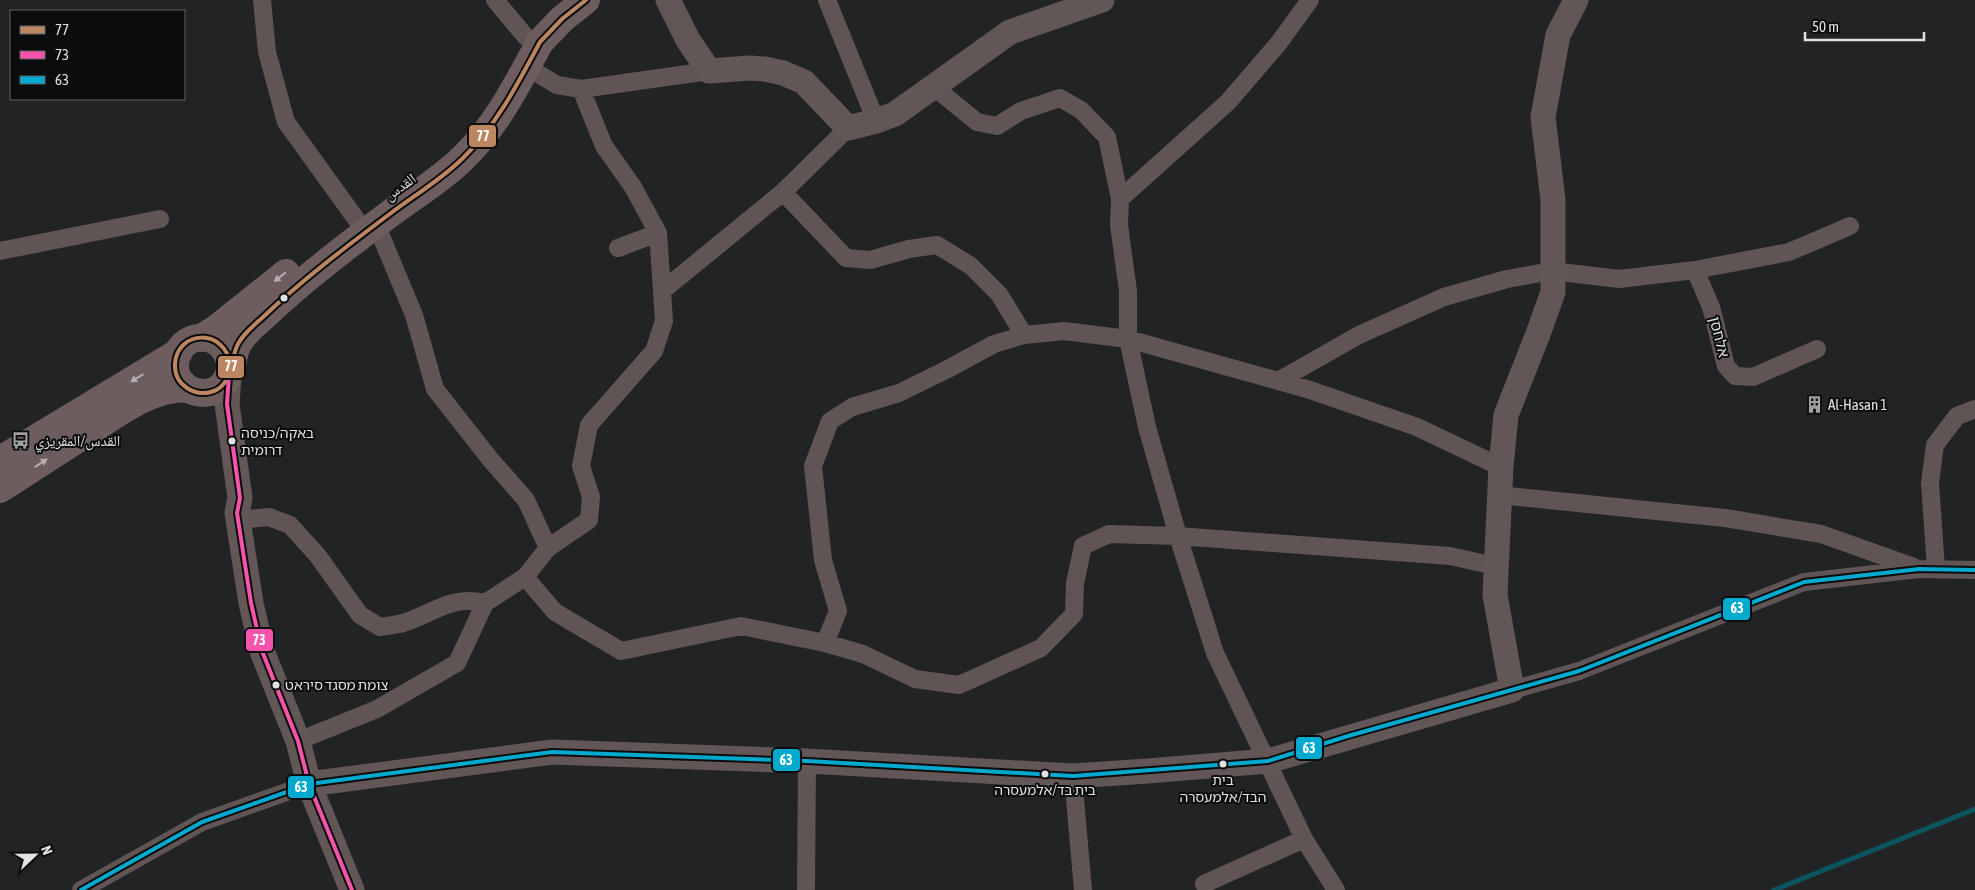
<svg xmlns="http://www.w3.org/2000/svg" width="1975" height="890" viewBox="0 0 1975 890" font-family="'Asap Condensed','Noto Naskh Arabic','Noto Sans Hebrew',sans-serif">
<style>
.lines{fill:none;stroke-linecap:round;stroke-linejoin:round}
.stream{stroke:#0b5460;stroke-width:5}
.street{stroke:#615454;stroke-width:18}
.secondary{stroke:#635657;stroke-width:25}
.primary{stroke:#6d5d5e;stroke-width:28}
.bus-1-casing{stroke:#0b0c0d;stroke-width:8}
.bus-2-casing{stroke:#0b0c0d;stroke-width:8}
.bus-3-casing{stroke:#0b0c0d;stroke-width:8}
.bus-1{stroke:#bb8660;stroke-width:4}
.bus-2{stroke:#f653ac;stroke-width:4}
.bus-3{stroke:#00a9ce;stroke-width:4}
.oneway{fill:#b2adae}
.bus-dot{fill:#e0e2e3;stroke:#0b0c0d;stroke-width:2}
.labels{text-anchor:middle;stroke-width:4;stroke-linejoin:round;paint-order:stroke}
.bus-label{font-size:14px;fill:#e0e2e3;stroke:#0b0c0d;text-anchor:start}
.street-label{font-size:15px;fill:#e0e2e3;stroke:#0b0c0d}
.poi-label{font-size:15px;fill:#e0e2e3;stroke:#0b0c0d;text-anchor:start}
.line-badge{stroke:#0b0c0d;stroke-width:2}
.badge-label{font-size:14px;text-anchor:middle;font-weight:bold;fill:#fff}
</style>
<rect width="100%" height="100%" fill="#222324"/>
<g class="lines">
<!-- stream -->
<path class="stream" d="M1774 890 1975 809"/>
<!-- street -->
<path class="street" d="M262 0 267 52 286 122 356 219
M495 0 526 37
M827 0 876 121
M1310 0 1278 44 1228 102 1120 199 1119 225 1128 291V339L1147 427 1178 536 1215 653 1304 839 1336 890
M527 67 557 85 581 89 709 71
M934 87 977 122 997 126 1021 111 1060 98 1081 110 1107 137 1120 199
M581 89 604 146 633 187 658 233
M783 192 846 258 870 260 909 249 937 245 971 266 999 294 1024 335
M376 224 414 315 435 389 490 459 526 500 548 548
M618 248 658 233 662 291
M0 251 160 219
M1695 270 1711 307 1726 366 1735 376 1753 377 1817 349
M1278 381 1359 335 1444 297 1507 279 1552 271 1619 279 1695 270 1789 252 1850 226
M1499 495 1725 518 1821 534 1914 567
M238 520 269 517 290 525 318 556 360 615 380 627C387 626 396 625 403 623 433 614 450 595 485 603
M1936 569 1930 483 1935 445 1957 416 1975 409
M525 577 555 612 621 651 741 626 825 643 863 654 915 679 959 685 1041 648 1074 614 1075 583 1083 546 1109 534 1178 536 1450 556 1495 566
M825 643 838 611 823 560 813 466 830 421 852 407 899 393 946 370 994 344 1024 335 1064 331 1128 339 1307 389 1417 427 1501 467
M1512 690 1579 671 1804 582 1919 569 1975 570
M298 741 377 709 457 663 485 603 525 577 548 548 589 520 591 497 581 466 589 425 654 351 664 321 662 291 783 192 848 128
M1073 776 1083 890
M1204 884 1304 839
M81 890 202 822 309 784
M806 890 807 761"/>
<!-- secondary -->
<path class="secondary" d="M668 0 688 40 709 71 750 68 765 69 783 73 804 82 848 128 876 121 895 114 1010 32 1102 0
M229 376 227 404 240 498 237 513 251 603 262 651 298 741 309 784 352 890
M309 784 552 752 807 761 1073 776 1148 771 1268 761 1512 690 1495 595 1501 467 1506 415 1538 334 1553 292V200L1543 117 1558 35 1576 0"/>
<!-- primary -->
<path class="primary" d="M201 338 216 329 286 273
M231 366C225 327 177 330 175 364 174 385 195 398 214 391 232 384 230 362 237 346 242 335 253 326 262 318 302 280 347 246 391 213 415 195 442 179 463 158 497 125 518 83 540 42L562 19 586 0
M0 460 179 352
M0 489C27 472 54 454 81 437 113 417 147 388 187 388"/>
<defs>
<path id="bus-1" d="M231 366C225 327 177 330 175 364 174 385 195 398 214 391 232 384 230 362 237 346 242 335 253 326 262 318 302 280 347 246 391 213 415 195 442 179 463 158 497 125 518 83 540 42L562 19 586 0"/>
<path id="bus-2" d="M229 376 227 404 240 498 237 513 251 603 262 651 298 741 309 784 352 890"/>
<path id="bus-3" d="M81 890 202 822 309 784 552 752 807 761 1073 776 1268 761 1348 736 1579 671 1804 582 1919 569 1975 570"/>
</defs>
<!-- bus-1 casing -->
<use href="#bus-1" class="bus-1-casing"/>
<!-- bus-2 casing -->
<use href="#bus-2" class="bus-2-casing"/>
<!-- bus-3 casing -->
<use href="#bus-3" class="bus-3-casing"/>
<!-- bus-1 -->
<use href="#bus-1" class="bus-1"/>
<!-- bus-2 -->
<use href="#bus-2" class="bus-2"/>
<!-- bus-3 -->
<use href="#bus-3" class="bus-3"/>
</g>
<!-- one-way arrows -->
<defs><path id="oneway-solid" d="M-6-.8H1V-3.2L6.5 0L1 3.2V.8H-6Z" transform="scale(1.25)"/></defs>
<g class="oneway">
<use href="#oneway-solid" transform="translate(280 277) rotate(141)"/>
<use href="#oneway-solid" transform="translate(137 378) rotate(149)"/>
<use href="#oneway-solid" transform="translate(41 463) rotate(-33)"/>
</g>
<!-- icons -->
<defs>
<symbol id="building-bare" viewBox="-9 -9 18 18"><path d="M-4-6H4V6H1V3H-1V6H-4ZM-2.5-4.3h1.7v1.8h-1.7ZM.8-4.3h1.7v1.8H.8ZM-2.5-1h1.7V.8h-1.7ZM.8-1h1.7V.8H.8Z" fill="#9e9fa0" stroke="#0b0c0d" stroke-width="2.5" paint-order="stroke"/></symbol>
<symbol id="bus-bare" viewBox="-9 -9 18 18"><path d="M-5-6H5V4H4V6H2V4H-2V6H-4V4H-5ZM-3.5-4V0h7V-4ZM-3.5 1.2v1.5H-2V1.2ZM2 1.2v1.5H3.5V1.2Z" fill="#9e9fa0" stroke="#0b0c0d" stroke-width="2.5" paint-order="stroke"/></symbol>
</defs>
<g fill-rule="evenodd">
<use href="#building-bare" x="1802" y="392" width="25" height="25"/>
<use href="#bus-bare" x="8" y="428" width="25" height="25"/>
</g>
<!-- markers -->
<g class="bus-dot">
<circle cx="284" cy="298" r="4.5"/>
<circle cx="232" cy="441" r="4.5"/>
<circle cx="276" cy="685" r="4.5"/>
<circle cx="1223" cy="764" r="4.5"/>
<circle cx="1045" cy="774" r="4.5"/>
</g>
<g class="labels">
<!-- bus labels -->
<g class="bus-label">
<text x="241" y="438">באקה/כניסה<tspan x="241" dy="17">דרומית</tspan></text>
<text x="285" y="690">צומת מסגד סיראט</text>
<text x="1223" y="785" text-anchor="middle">בית<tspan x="1223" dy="17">הבד/אלמעסרה</tspan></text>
<text x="1045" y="795" text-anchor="middle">בית בד/אלמעסרה</text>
</g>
<!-- street labels -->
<g class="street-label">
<text transform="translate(400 187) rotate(-36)" y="5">القدس</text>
<text transform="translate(1719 337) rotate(76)" y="5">אלחסן</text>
</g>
<!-- poi labels -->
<g class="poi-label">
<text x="1828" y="410">Al-Hasan 1</text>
<text x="35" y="446">القدس/المقريزي</text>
</g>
</g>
<g class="line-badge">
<rect x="468" y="124" width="29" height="24" rx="5" fill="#bb8660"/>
<rect x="217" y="355" width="28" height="24" rx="5" fill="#bb8660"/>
<rect x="1722" y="597" width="29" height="24" rx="5" fill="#00a9ce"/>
<rect x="245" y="628" width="29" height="24" rx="5" fill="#f653ac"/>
<rect x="1295" y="736" width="28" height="24" rx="5" fill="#00a9ce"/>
<rect x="772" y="748" width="29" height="24" rx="5" fill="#00a9ce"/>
<rect x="287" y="775" width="28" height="24" rx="5" fill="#00a9ce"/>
</g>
<g class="badge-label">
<text x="483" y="141">77</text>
<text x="231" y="371">77</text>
<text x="1737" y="613">63</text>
<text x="259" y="645">73</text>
<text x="1309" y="753">63</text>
<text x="786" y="765">63</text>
<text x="301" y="792">63</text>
</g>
<!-- legend -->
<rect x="10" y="10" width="175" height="90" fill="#0b0c0d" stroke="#606263"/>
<rect x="20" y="26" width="25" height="8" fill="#bb8660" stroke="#606263"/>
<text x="55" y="35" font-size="15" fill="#e0e2e3">77</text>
<rect x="20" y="51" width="25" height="8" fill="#f653ac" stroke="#606263"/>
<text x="55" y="60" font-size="15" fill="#e0e2e3">73</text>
<rect x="20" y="76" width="25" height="8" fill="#00a9ce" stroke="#606263"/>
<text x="55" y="85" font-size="15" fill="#e0e2e3">63</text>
<!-- north arrow -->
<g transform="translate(35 855) rotate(68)" stroke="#0b0c0d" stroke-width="4" paint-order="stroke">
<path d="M0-4L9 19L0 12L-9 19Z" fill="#e0e2e3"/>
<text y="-8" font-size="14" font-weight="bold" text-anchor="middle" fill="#e0e2e3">N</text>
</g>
<!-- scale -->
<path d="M1805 32v8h119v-8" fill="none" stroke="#e0e2e3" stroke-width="2.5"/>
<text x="1812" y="32" font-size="15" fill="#e0e2e3" stroke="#0b0c0d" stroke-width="4" paint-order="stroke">50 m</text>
</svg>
